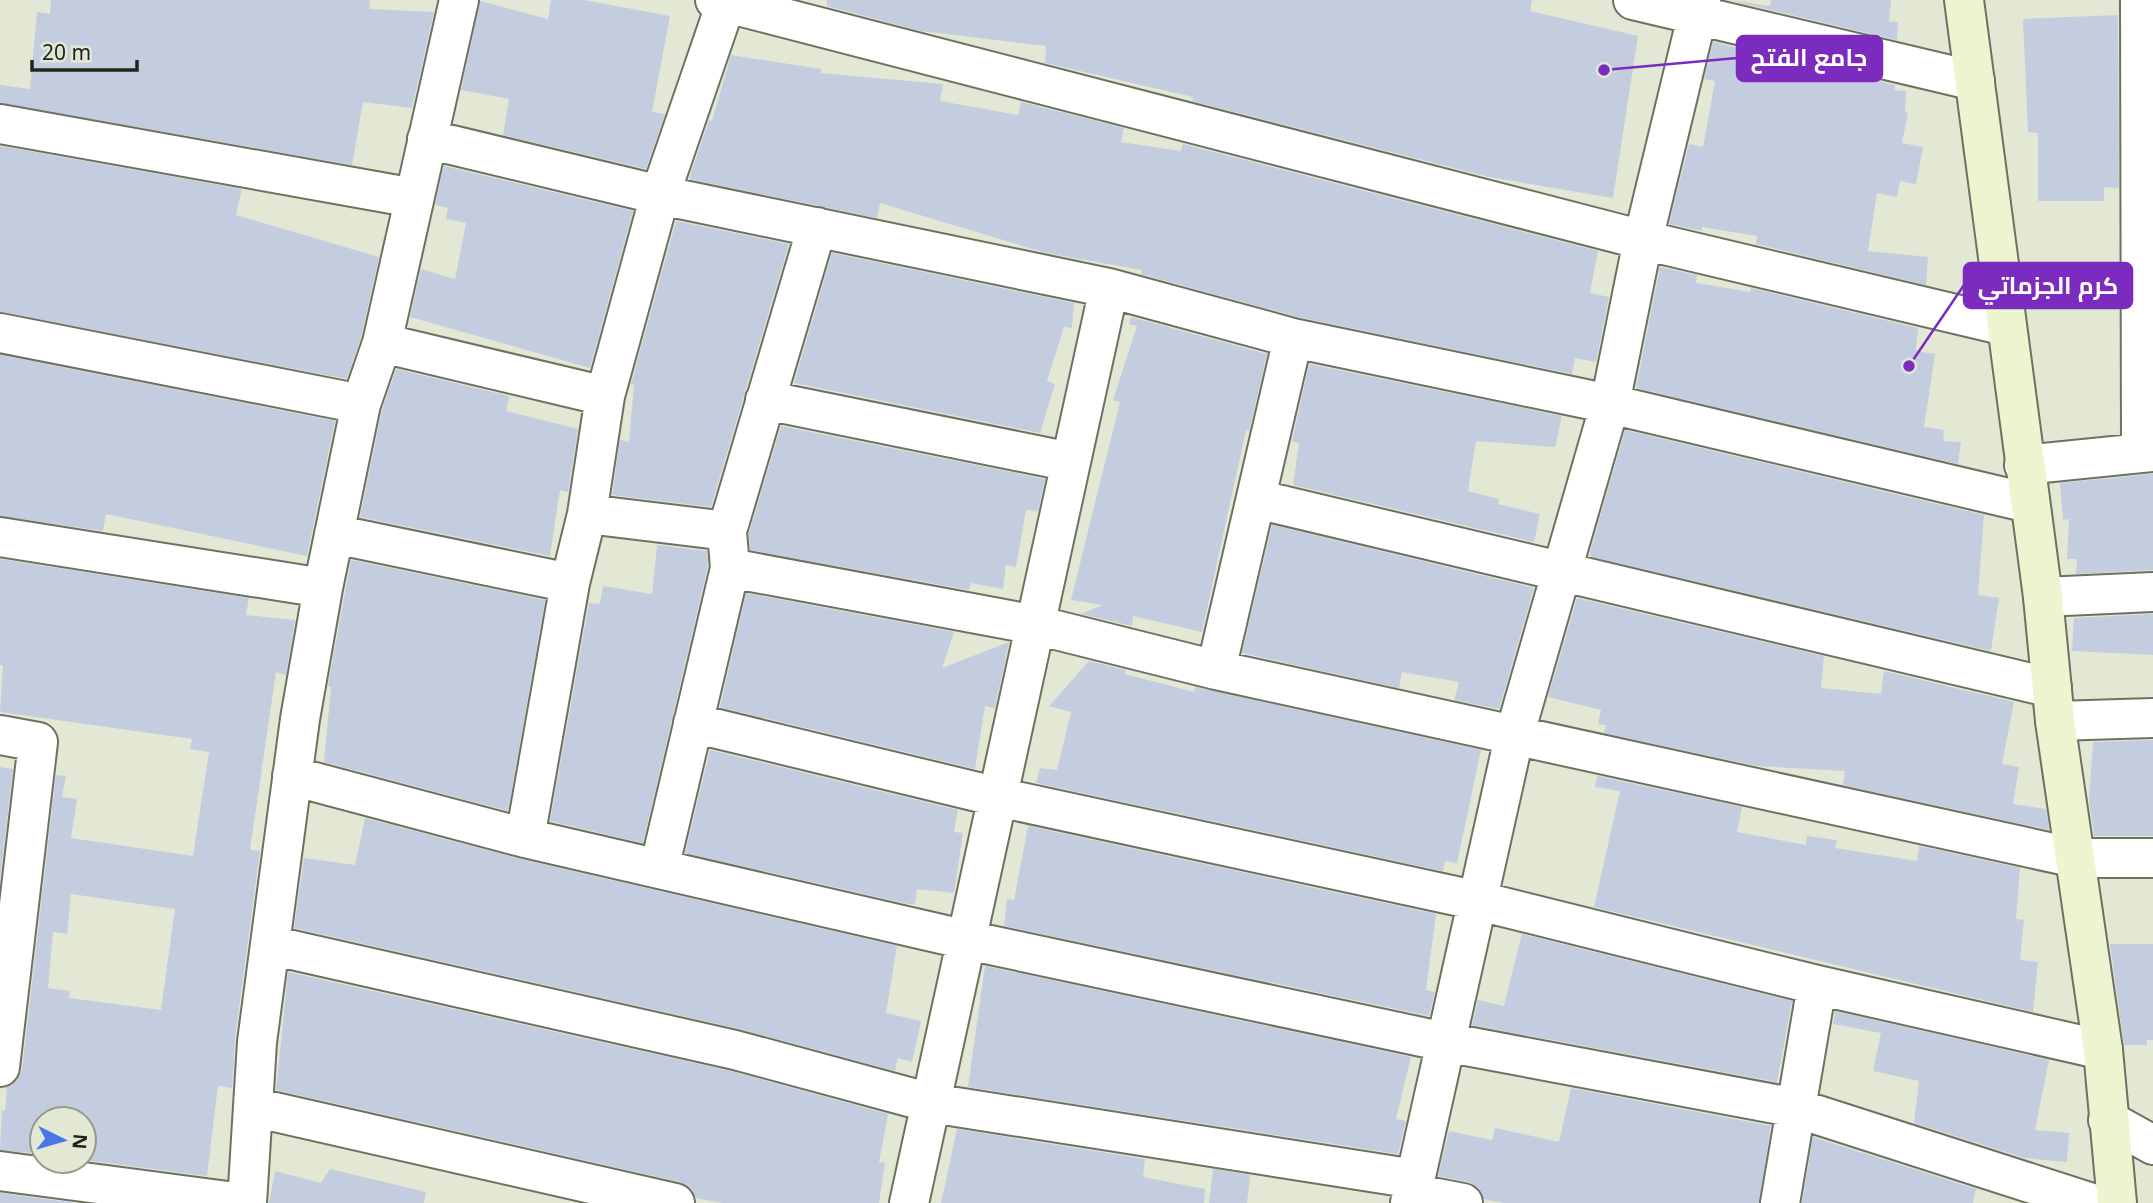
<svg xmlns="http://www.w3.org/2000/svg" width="2153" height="1203" viewBox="0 0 2153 1203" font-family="'Noto Sans',Cairo,sans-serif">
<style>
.building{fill:#c4cddf;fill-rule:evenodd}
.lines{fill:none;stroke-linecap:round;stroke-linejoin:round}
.street-casing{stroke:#6d7260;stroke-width:42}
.secondary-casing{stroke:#6d7260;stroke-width:42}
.street{stroke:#fff;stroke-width:38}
.secondary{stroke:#ecf4d0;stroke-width:38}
.leader{fill:none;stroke:#7b2cbf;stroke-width:2.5}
.callout-dot{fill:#7b2cbf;stroke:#e2e8d4;stroke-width:2.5}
.callout{fill:#7b2cbf;stroke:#7b2cbf;stroke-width:2.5}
.callout-label{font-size:24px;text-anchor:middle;font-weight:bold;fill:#fff}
</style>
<rect width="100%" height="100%" fill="#e2e8d4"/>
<!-- building -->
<path class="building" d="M51 0H370L369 9 434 12 412 108 363 102 352 165 0 103V85L30 89 37 12 50 14Z
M551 0H584L670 16 652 112 665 114 646 169 503 135 509 99 461 90 480 1 548 19Z
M827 0H1532L1530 11 1638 36 1613 198 1489 177 1192 101 1193 97 1045 63 1046 46 921 31 827 6Z
M1728 0 1770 6 1771 0H1891L1889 22H1898L1897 40Z
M2118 15 2119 188 2104 187V201H2038V133L2028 132 2023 19Z
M1713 42 1895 85V90L1906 91 1905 112 1908 113 1902 143 1923 147 1916 184 1900 181 1897 197 1877 193 1868 251 1928 257 1926 285 1756 244 1757 236 1702 227V231L1669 224 1689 144 1703 147 1715 81 1704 79Z
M731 55 821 69V73L943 84 940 101 1018 115 1021 102 1124 128 1121 142 1181 151 1183 144 1598 251 1590 293 1609 297 1596 362 1575 358 1572 374 1298 317 1141 274 1142 270 1046 253 880 203 877 218 689 179 709 120 712 121Z
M0 146 242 189 236 215 379 257 361 337 347 379 0 312Z
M444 166 633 211 590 368 410 317 421 269 455 279 466 223 446 219 448 208 435 205Z
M676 221 789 244 711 507 612 495 620 440 629 442 634 385 631 384Z
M832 253 1074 303 1072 328 1064 327 1047 381 1055 384 1040 433 794 383Z
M1660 267 1697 275 1696 283 1750 292 1751 288 1918 328 1916 351 1935 354 1924 427 1944 430 1943 441 1961 442 1958 464 1636 388Z
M1131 317 1267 354 1249 431 1246 430 1202 632 1133 616 1132 626 1081 614 1103 605 1071 600 1120 402 1113 400 1137 326 1129 324Z
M0 355 335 421 307 556 106 514 103 531 0 516Z
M1309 364 1562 416 1555 447 1476 441 1468 491 1499 499 1498 504 1540 514 1534 542 1293 485 1299 443 1292 441Z
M396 369 509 396 506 411 578 429 568 492 560 490 550 556 360 517 382 410Z
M781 426 1045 479 1038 511 1026 510 1016 567 1006 565 1003 589 971 583 969 590 750 550 749 533Z
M1625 430 1984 515 1978 595 1999 598 1991 651 1589 556Z
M2153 474V570L2076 574 2077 559H2067L2069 519 2063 520 2060 483Z
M1272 525 1534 588 1499 709 1454 700 1459 682 1402 672 1399 688 1242 653Z
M657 545 707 551 708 566 643 843 550 821 589 603 600 604 603 586 652 594Z
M0 559 249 598 246 615 295 620 286 675 276 672 250 850 260 851 235 1039 232 1088 218 1086 207 1176 84 1160V1119H42V1154L0 1150 2 1110 5 1111 7 1087 17 1081 22 1070 56 775 66 776 62 797 77 799 71 838 193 856 209 752 190 749 192 739 0 712 3 665H0ZM71 894 175 909 161 1010 69 998 70 991 48 988 53 932 67 934Z
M351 560 545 600 508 811 324 762 331 687 328 686Z
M746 593 954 632 942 668 1009 642 995 708 985 706 975 769 720 707Z
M1577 598 1824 656 1821 688 1881 694 1884 671 2014 702 2002 764 2019 767 2013 804 2046 809 2049 830 1843 785 1845 771 1757 766 1604 733 1606 725 1598 724 1601 710 1548 697Z
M2153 614V655L2072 651 2074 618Z
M1089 661 1126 670 1125 674 1194 692 1195 687 1481 750 1457 863 1445 861 1443 871 1036 783 1040 768 1057 770 1071 712 1049 706Z
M2153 740V836H2094L2089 800 2093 742Z
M710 750 958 810 954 832 963 833 954 893 917 889 915 904H908L685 853Z
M0 767 13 769 0 879Z
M1597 776 1742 807 1737 832 1806 845 1807 836 1837 840 1835 848 1917 861 1919 846 2020 868 2016 919 2024 920 2020 960 2038 962 2033 1012 1594 907 1620 791 1595 787Z
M365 818 520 859 897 946 886 1013 921 1021 912 1062 898 1058 895 1071 740 1029 294 928 304 858 355 865Z
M1028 826 1436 914 1426 990 1435 992 1429 1016 1004 926 1007 899 1014 900Z
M1522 934 1792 1001 1777 1082 1472 1025 1478 1000 1504 1006Z
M2110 944H2153V1040H2147V1045H2124Z
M985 966 1411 1057 1396 1119 1406 1121 1398 1154 968 1087Z
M288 972 730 1071 888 1114 879 1162 885 1163 879 1203H722L696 1198 690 1187 680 1182 276 1090Z
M1835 1011 2049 1060 2035 1130 2069 1133 2067 1162 2025 1158 1914 1123 1919 1081 1873 1071 1881 1033 1833 1024Z
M1571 1088 1771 1126 1759 1203H1503L1484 1199 1478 1187 1468 1182 1438 1176 1449 1131 1492 1140 1495 1128 1559 1142Z
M957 1129 1145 1159 1143 1177 1205 1189 1204 1203H941Z
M1813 1137 1976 1189 1973 1203H1802Z
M330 1169 426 1192 424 1203H269L275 1171 321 1183Z
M1213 1169 1250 1175 1247 1203H1209Z
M0 1193 75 1203H0Z"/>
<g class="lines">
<defs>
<path id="street" d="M715 0 1643 240 2006 326
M1633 0 1975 81
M2140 0 2141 453
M0 124 414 198
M427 139 660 195 1109 288 1293 338 1610 404 2029 503
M0 333 361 404
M382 343 605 396
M765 400 1071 462
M2024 465 2153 452
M1256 499 2052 688
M587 514 727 531 730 568 1036 625 1216 670 2076 858H2153
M727 531 817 227
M334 534 570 583
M0 537 323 588
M2043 597 2153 592
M1216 670 1293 338
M2055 721 2153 718
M693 723 998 797 1479 901 1817 985 2103 1050
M0 735 38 742 0 1067
M292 776 525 838 967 940 1445 1042 1796 1108 2092 1203
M525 838 570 583 587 514 605 396 660 195 727 0
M659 869 730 568
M270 945 735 1050 931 1103 1415 1179
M253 1107 675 1203
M2108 1120 2153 1145
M0 1171 243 1203
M1411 1193 1463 1203
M247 1203 257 1042 300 719 323 588 361 404 382 343 459 0
M909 1203 1109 288
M1410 1203 1515 733 1610 404 1643 240 1701 0
M1780 1203 1817 985"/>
<path id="secondary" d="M1964 0 2043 597 2055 721 2103 1050 2117 1203"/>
</defs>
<!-- street casing -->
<use href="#street" class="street-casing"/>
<!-- secondary casing -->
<use href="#secondary" class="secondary-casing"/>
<!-- street -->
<use href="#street" class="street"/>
<!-- secondary -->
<use href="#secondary" class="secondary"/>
</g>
<!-- callouts -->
<path class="leader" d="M1604 70L1737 58M1909 366L1964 285"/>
<g class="callout-dot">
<circle cx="1604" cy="70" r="7"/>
<circle cx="1909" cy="366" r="7"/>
</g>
<g class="callout">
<rect x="1737" y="36" width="145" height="45" rx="7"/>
<rect x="1964" y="263" width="168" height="45" rx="7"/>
</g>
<g class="callout-label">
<text x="1809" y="66">جامع الفتح</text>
<text x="2048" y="294">كرم الجزماتي</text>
</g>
<!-- north arrow -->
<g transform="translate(63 1140) rotate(95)"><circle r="33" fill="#e2e8d4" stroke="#969a8b" stroke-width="2"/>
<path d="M0-5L12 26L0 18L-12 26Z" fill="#4b76e8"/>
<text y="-10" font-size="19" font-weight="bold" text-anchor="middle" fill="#23251d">N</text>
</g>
<!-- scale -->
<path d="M32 60v10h105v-10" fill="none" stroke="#23251d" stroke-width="3.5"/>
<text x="42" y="60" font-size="21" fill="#23251d" stroke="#e2e8d4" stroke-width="5" paint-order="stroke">20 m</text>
</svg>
